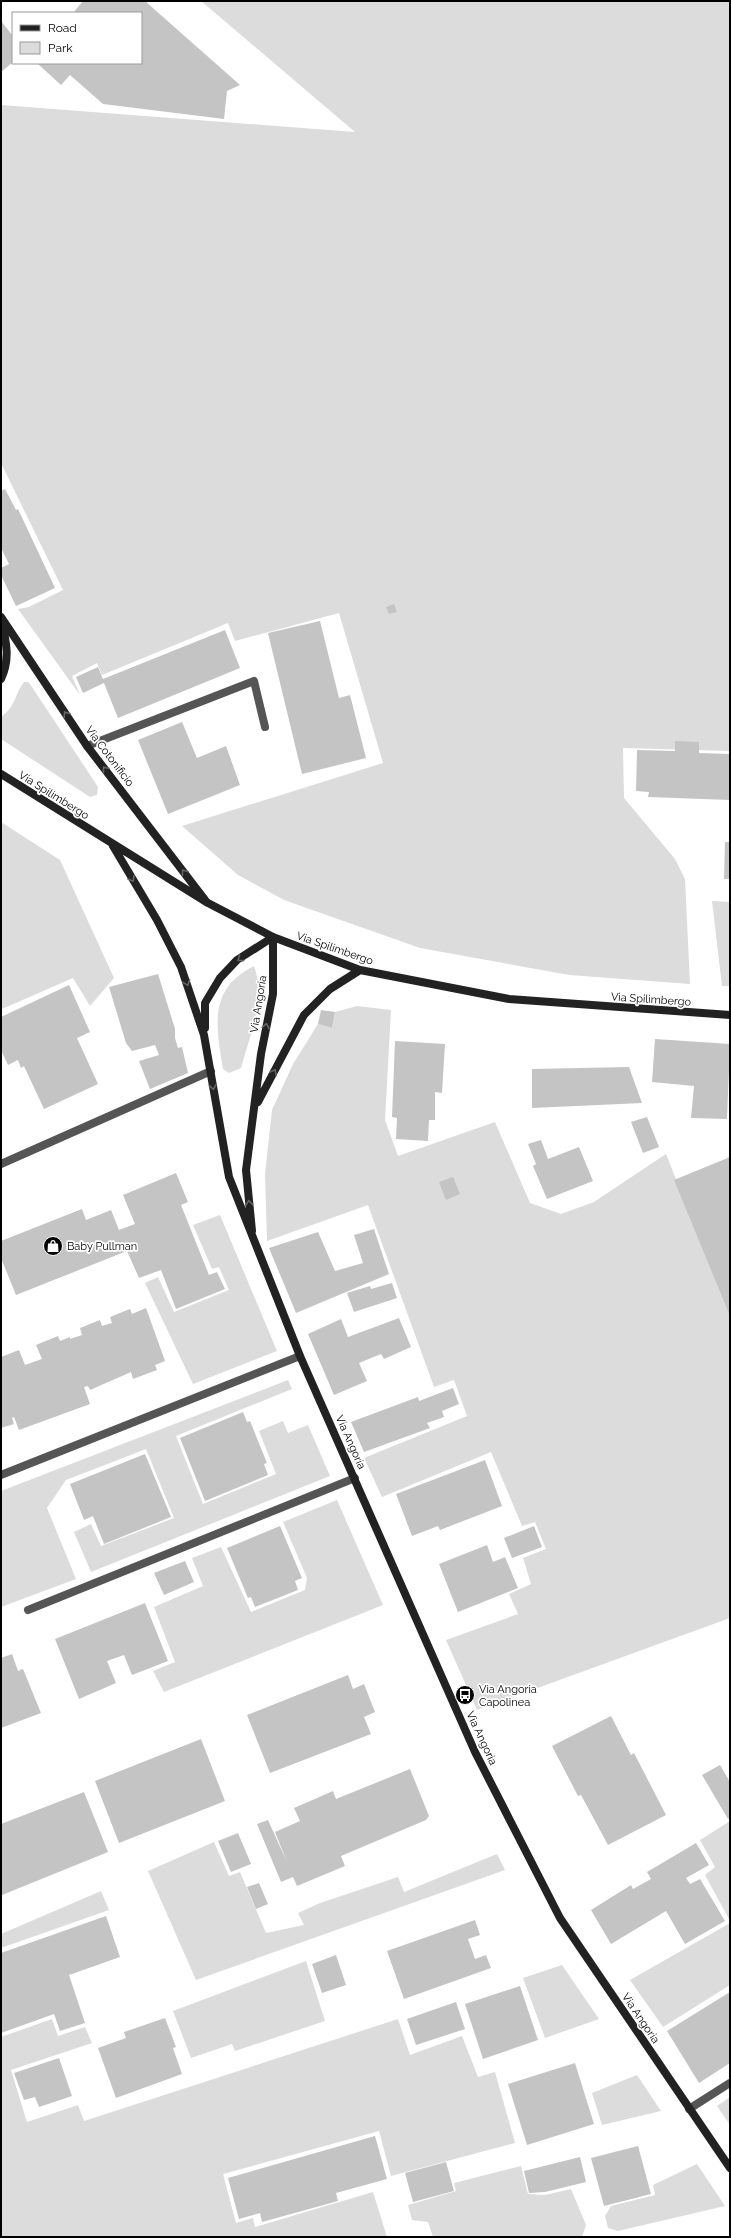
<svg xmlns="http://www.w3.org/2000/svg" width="731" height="2238" viewBox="0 0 731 2238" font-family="Raleway,sans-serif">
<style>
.green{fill:#dcdcdc}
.building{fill:#c4c4c4}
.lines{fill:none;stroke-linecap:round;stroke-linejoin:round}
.lane{stroke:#555;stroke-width:8}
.secondary{stroke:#222;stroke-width:8}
.oneway{stroke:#646464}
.labels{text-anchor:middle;stroke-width:3.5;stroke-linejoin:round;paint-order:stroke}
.street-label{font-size:11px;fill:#000;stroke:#fff}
.poi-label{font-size:11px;fill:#000;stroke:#fff;text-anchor:start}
</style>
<rect width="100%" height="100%" fill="#fff"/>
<!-- green -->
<path class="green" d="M201 1H730V751L623 748 624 798 675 859 685 879 690 984 569 975 420 948 284 900 238 875 182 826 383 763 339 613 235 641 228 623 102 675 97 663 72 676 80 695 18 609 29 607 63 590 1 463V105L355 132Z
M24 682H28L30 684 98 787 97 795 90 797 1 739V717C17 705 14 695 24 682Z
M1 822 60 860 114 978 90 1006 73 978 2 1009Z
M712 901 730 902V986H722Z
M254 966C266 999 250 1035 241 1068L229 1073 223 1069C216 1026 208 989 254 966Z
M357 1006 391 1010 385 1120 398 1156 495 1122 530 1203 561 1214 594 1202 666 1154 730 1315V1618L477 1710 446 1640 518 1614 509 1594 531 1584 523 1558 546 1549 535 1522 522 1526 491 1452 382 1497 364 1458 467 1416 454 1380 434 1387 368 1205 267 1241 265 1174 272 1110 293 1064 318 1024 332 1028 335 1012Z
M220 1215 277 1351 193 1384 145 1283 158 1277 174 1312 229 1290 219 1267 212 1269 193 1225Z
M288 1380 292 1389 176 1436 203 1504 276 1474 259 1431 283 1421 288 1433 308 1425 330 1476 91 1572 74 1532 91 1524 101 1546 174 1518 146 1449 66 1480 47 1508 76 1579 1 1607V1491Z
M337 1500 383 1605 164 1692 153 1671 175 1662 154 1607 203 1586 192 1558 221 1547 251 1612 305 1590 307 1578 283 1522Z
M730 1821V1921L705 1875 715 1867 700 1840Z
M214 1842 229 1876 240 1872 266 1933 304 1925 298 1913 320 1903 398 1877 404 1892 497 1854 505 1870 196 1980 148 1871Z
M101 1891 109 1910 1 1948V1934Z
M730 1923V1985L663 2027 630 1980Z
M306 1961 325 2021 235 2051 232 2044 191 2058 173 2011Z
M562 1965 599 2019 545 2038 523 1978Z
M52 2019 58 2036 85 2027 92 2043 11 2070 27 2122 78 2105 84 2121 398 2019 410 2055 462 2036 478 2077 495 2072 515 2143 391 2176 379 2131 223 2174 236 2223 253 2218 255 2227 373 2192 387 2237H1V2037Z
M637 2075 661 2111 602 2125 592 2093Z
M730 2097V2125L717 2106Z
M697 2164 725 2206 618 2231 608 2228 605 2216 611 2206 655 2195 653 2185Z
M521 2166 528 2194 545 2195 571 2189 586 2225 582 2237H433L428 2222 412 2220 408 2205 456 2191 454 2183Z"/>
<!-- building -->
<path class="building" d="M83 1H145L240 85 227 91 224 119 103 104 70 75 61 85 37 63H141V13H73Z
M1 21 13 36V62L1 72Z
M5 489 16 510 18 509 55 588 16 606 1 575V568L9 564 1 548V491Z
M394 604 397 612 389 614 386 607Z
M320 621 339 698 350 695 366 758 302 774 268 633Z
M225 630 240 668 118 718 104 683 83 693 76 677 98 667 103 679Z
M182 722 197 758 226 746 240 785 168 814 138 740Z
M675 741 699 742V753L730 754V800L648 797 649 792 636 791 637 750 675 751Z
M725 842H730V879H724Z
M158 974 175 1029V1038L178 1048 182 1047 188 1073 150 1089 139 1061 159 1055 155 1045 132 1051 126 1043 109 987Z
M69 985 90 1032 77 1038 98 1084 44 1109 24 1066 21 1068 18 1060 8 1065 1 1050V1017Z
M321 1010 335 1012 332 1028 318 1024Z
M655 1039 730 1044 727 1119 691 1118 694 1086 652 1082Z
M395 1041 445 1044 442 1093 435 1092V1120H429L428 1141 396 1139 397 1118 392 1117Z
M629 1067 642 1103 532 1108V1069Z
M647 1117 659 1147 643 1153 631 1122Z
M541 1140 548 1159 579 1147 593 1181 547 1199 533 1166 536 1164 528 1144Z
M730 1157V1316L674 1180Z
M176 1173 188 1202 181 1205 209 1275 217 1272 225 1289 176 1309 161 1270 139 1278 127 1251 16 1295 1 1258V1241L82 1209 86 1220 111 1210 119 1230 135 1224 123 1195Z
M453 1177 460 1194 446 1200 439 1182Z
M374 1229 389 1274 296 1313 269 1248 318 1232 335 1271 363 1263 354 1235Z
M392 1283 397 1298 354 1312 347 1293 370 1286 371 1289Z
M146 1308 165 1361 155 1365 157 1370 133 1379 131 1372 90 1390 88 1386 84 1387 90 1404 19 1430 14 1417 12 1418 14 1424 1 1428V1357L19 1350 25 1365 42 1359 36 1345 58 1336 60 1341 70 1337V1339L82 1335 80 1328 100 1320 102 1326 112 1323 110 1317 130 1309 132 1314Z
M399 1318 411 1347 384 1359 381 1354 359 1363 367 1381 334 1395 308 1334 341 1319 348 1337Z
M453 1388 459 1404 442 1411 444 1417 427 1423 430 1428 364 1452 351 1422 418 1397 419 1401Z
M243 1412 247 1422 250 1421 267 1463 264 1464 268 1475 205 1501 180 1438Z
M145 1454 171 1517 104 1544 93 1516 84 1520 70 1484Z
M485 1460 502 1506 440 1530 438 1526 412 1536 396 1494Z
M280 1526 302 1578 295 1581 298 1590 255 1607 251 1597 248 1598 227 1548Z
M534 1526 542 1547 512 1558 504 1538Z
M487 1545 493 1562 505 1557 518 1588 458 1612 439 1564Z
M185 1561 194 1582 164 1595 154 1573Z
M145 1603 168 1661 132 1675 124 1655 107 1661 116 1683 79 1699 55 1639Z
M12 1654 18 1671 23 1669 41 1713 1 1728V1658Z
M348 1675 353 1689 364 1684 375 1712 364 1717 371 1734 270 1773 247 1715Z
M611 1716 631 1755 634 1753 666 1815 608 1845 581 1795 578 1796 552 1746Z
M201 1739 225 1801 119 1843 95 1781Z
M720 1765 730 1782V1818L728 1819 702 1775Z
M410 1769 429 1816 426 1820 341 1856 345 1866 297 1886 293 1877 281 1882 257 1824 268 1820 287 1862 275 1832 300 1821 294 1808 333 1791 336 1799Z
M84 1792 108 1852 2 1895 1 1824Z
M238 1833 251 1864 231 1872 218 1841Z
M696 1843 709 1865 686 1878 690 1884 700 1879 725 1921 685 1944 666 1911 611 1944 591 1910 631 1885 633 1889 651 1879 647 1872Z
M259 1883 268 1904 256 1909 247 1887Z
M106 1916 120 1957 69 1975 85 2023 60 2031 54 2014 1 2033V1953Z
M475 1920 480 1935 468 1939 475 1959 486 1955 491 1968 404 1999 387 1951Z
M336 1955 346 1985 322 1993 312 1964Z
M520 1986 538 2040 483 2059 465 2004Z
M730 1992V2063L699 2083 667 2031Z
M456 2002 465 2029 416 2045 407 2019Z
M165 2018 176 2047 173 2048 182 2074 116 2098 98 2048 126 2038 124 2032Z
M59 2058 72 2096 39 2107 35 2097 24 2100 14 2073Z
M575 2063 594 2124 527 2145 508 2084Z
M375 2136 387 2179 336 2193 338 2201 262 2222 260 2213 239 2219 228 2178Z
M638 2146 651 2194 604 2206 591 2158Z
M580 2157 586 2182 545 2192 529 2193 524 2171Z
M446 2162 454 2191 413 2202 405 2173Z"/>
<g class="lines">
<!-- lane -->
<path class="lane" d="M87 746 254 681 265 727
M1 1164 211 1071
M1 1475 300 1356
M28 1610 355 1478
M689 2109 730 2083"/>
<!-- secondary -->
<path class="secondary" d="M1 617 87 746 205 900
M1 622C7 642 10 660 1 679
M1 774 208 903 273 937 360 970 509 999 730 1015
M113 846 157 920 181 967 204 1035 229 1177 300 1356 475 1752 560 1918 730 2168
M205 1028V1003L220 978 237 960 273 937
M258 1102 304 1015 330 989 360 970
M252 1231 246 1170 261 1054 273 994V937"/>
</g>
<!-- one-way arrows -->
<defs><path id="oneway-chevron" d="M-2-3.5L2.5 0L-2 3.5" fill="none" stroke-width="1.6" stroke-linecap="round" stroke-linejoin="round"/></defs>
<g class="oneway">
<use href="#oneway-chevron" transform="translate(66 714) rotate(-123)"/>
<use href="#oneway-chevron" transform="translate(105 769) rotate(-128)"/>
<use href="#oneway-chevron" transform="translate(184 872) rotate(-127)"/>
<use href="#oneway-chevron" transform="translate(132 879) rotate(59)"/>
<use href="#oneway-chevron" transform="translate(240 959) rotate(144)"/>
<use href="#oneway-chevron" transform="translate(187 983) rotate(69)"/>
<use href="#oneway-chevron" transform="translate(266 1026) rotate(-79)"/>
<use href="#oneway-chevron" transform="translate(274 1072) rotate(-62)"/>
<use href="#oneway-chevron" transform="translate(213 1087) rotate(80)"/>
<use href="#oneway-chevron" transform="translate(249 1203) rotate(-96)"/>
</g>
<!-- icons -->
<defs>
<symbol id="shop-disc" viewBox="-11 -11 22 22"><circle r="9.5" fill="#000" stroke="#fff"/><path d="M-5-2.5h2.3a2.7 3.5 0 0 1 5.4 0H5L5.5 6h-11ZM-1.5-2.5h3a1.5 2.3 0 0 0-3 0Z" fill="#fff"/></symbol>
<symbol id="bus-disc" viewBox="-11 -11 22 22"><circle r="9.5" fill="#000" stroke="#fff"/><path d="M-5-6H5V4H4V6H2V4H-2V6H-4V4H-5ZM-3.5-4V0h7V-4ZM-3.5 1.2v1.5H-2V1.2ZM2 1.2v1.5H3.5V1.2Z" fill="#fff"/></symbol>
</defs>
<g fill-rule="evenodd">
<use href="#shop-disc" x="42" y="1235" width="22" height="22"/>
<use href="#bus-disc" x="454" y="1684" width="22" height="22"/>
</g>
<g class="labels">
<!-- street labels -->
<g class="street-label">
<text transform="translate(110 756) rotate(53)" y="4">Via Cotonificio</text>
<text transform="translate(54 795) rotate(32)" y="4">Via Spilimbergo</text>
<text transform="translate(335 948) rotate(19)" y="4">Via Spilimbergo</text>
<text transform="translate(651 999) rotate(4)" y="4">Via Spilimbergo</text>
<text transform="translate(258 1004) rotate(-81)" y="4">Via Angoria</text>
<text transform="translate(351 1442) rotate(66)" y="4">Via Angoria</text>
<text transform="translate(482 1738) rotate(65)" y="4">Via Angoria</text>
<text transform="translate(641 2018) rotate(56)" y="4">Via Angoria</text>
</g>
<!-- poi labels -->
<g class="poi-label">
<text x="67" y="1250">Baby Pullman</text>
<text x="479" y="1693">Via Angoria<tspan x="479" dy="13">Capolinea</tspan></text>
</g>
</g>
<!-- border -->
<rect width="731" height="2238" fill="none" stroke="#000000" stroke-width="4"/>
<!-- legend -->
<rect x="12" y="12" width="130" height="52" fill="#ffffff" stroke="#999999"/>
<rect x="20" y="25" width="20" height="6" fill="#222222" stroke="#999999"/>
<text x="48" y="32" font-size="12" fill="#000000">Road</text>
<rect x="20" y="42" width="20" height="12" fill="#dcdcdc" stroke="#999999"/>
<text x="48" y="52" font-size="12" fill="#000000">Park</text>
</svg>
